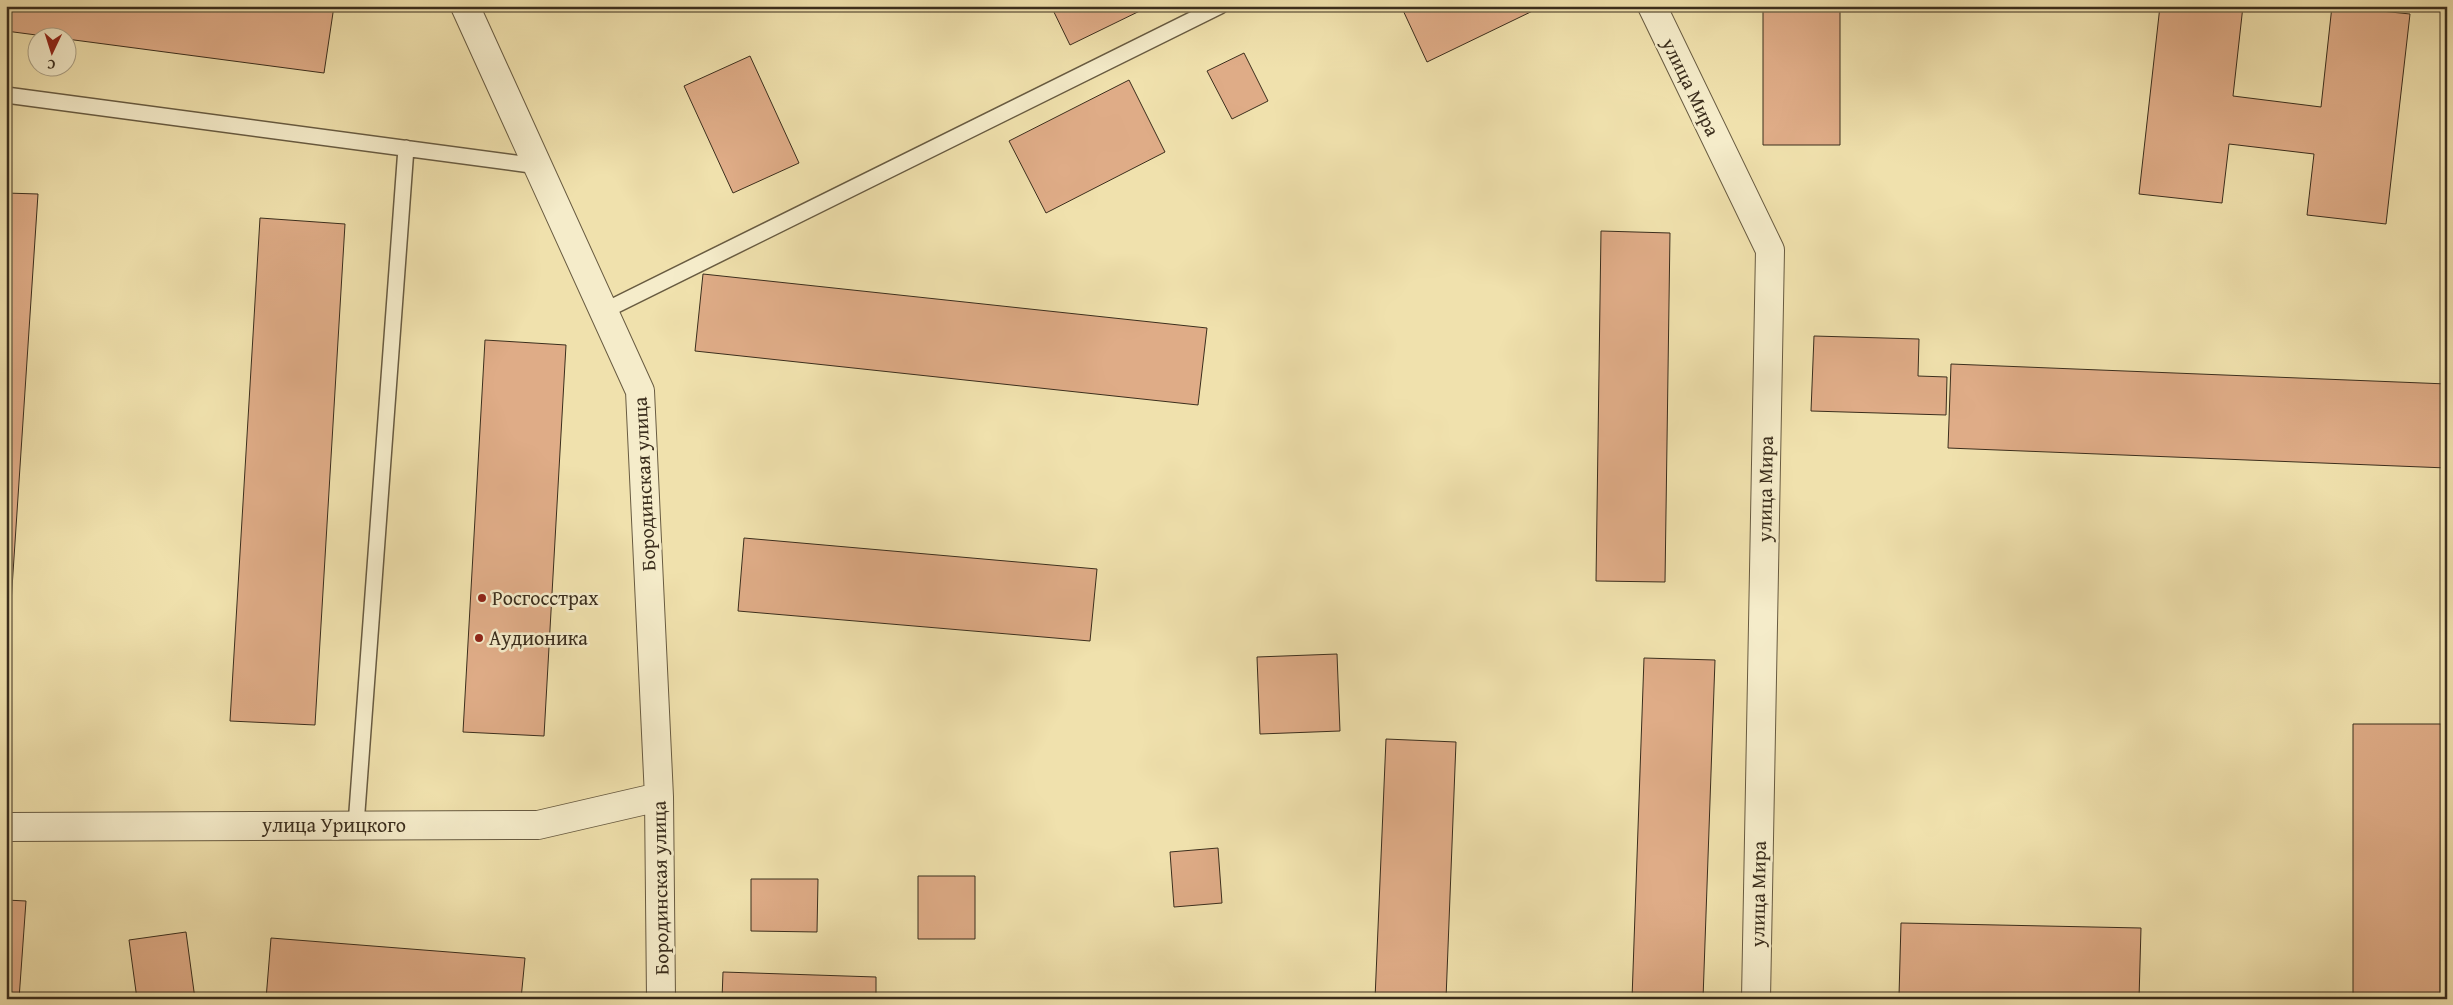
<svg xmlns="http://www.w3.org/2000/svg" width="2453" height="1005" viewBox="0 0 2453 1005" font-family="'Gentium Book Plus',serif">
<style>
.building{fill:#dfac87;stroke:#3b2e1d}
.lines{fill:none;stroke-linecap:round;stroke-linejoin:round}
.lane-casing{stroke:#685b41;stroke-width:18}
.street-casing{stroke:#685b41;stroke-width:30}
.lane{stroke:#f5ecca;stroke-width:15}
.street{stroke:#f5ecca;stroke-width:28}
.poi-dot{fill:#8f2418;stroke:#f5ecca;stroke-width:2}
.labels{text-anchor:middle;stroke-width:5;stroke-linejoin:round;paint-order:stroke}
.street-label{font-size:20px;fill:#3b2e1d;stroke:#f5ecca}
.poi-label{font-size:20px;fill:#3b2e1d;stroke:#f5ecca;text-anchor:start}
</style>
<rect width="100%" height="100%" fill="#f0e1ad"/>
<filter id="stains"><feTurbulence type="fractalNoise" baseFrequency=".004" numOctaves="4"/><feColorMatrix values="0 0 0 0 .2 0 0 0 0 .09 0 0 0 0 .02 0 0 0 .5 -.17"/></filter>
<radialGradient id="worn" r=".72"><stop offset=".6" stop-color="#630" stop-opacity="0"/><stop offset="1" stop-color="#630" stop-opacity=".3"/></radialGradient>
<!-- building -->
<path class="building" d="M6 6H334L324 73 6 31Z
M1051 6H1150L1070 45Z
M1401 6H1543L1427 62Z
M1763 6H1840V145H1763Z
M2160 6H2243L2233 96 2321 107 2332 6 2410 14 2386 224 2307 215 2314 154 2229 144 2222 203 2139 194Z
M1244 53 1268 101 1232 119 1207 71Z
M750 56 799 163 733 193 684 86Z
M1129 80 1165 152 1046 213 1009 141Z
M6 193 38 194 6 679Z
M260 218 345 224 315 725 230 721Z
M1601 231 1670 233 1665 582 1596 581Z
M703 274 1207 328 1198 405 695 351Z
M1814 336 1919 339 1918 376 1947 377 1946 415 1811 411Z
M485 340 566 345 544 736 463 732Z
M1951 364 2447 384V468L1948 448Z
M744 538 1097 569 1090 641 738 611Z
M1337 654 1340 731 1260 734 1257 657Z
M1644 658 1715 660 1703 999H1632Z
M2353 724H2441L2440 999H2353Z
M1386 739 1456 742 1446 999H1375Z
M1218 848 1222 903 1174 907 1170 852Z
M918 876H975V939H918Z
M751 879H818L817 932 751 931Z
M6 900 26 901 19 999H6Z
M1901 923 2141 928 2139 999 1899 996Z
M186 932 195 999H137L129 940Z
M271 938 525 958 521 999H266Z
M723 972 876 977V999H722Z"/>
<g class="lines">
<defs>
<path id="lane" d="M6 95 538 166
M604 311 1220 6
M356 825 406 148"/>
<path id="street" d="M465 6 640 391 659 797 661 999
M1652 6 1770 250 1756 999
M6 827 538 825 659 797"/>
</defs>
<!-- lane casing -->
<use href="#lane" class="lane-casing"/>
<!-- street casing -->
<use href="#street" class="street-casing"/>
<!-- lane -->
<use href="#lane" class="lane"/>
<!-- street -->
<use href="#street" class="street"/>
</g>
<!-- markers -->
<g class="poi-dot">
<circle cx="482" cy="598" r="5"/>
<circle cx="479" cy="638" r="5"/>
</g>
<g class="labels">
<!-- street labels -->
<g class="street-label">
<text transform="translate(1691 87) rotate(64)" y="7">улица Мира</text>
<text transform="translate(644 484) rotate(-93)" y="7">Бородинская улица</text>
<text transform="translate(1765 489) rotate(-89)" y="7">улица Мира</text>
<text x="334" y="832">улица Урицкого</text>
<text transform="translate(660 888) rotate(-91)" y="7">Бородинская улица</text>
<text transform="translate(1758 894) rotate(-89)" y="7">улица Мира</text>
</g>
<!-- poi labels -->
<g class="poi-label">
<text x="492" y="605">Росгосстрах</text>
<text x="489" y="645">Аудионика</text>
</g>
</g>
<!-- margin -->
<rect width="2453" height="1005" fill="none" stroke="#f0e1ad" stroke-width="25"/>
<rect x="8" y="8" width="2438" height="990" fill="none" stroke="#3b2e1d" stroke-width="2.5"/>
<rect x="12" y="12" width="2428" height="980" fill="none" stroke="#3b2e1d"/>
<!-- north arrow -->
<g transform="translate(52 52) rotate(184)"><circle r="24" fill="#f5ecca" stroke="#aba085"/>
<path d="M0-4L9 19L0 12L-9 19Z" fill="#8f2418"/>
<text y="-8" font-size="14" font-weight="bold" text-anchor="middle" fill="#3b2e1d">С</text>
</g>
<rect width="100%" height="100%" filter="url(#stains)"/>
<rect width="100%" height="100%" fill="url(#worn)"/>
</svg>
